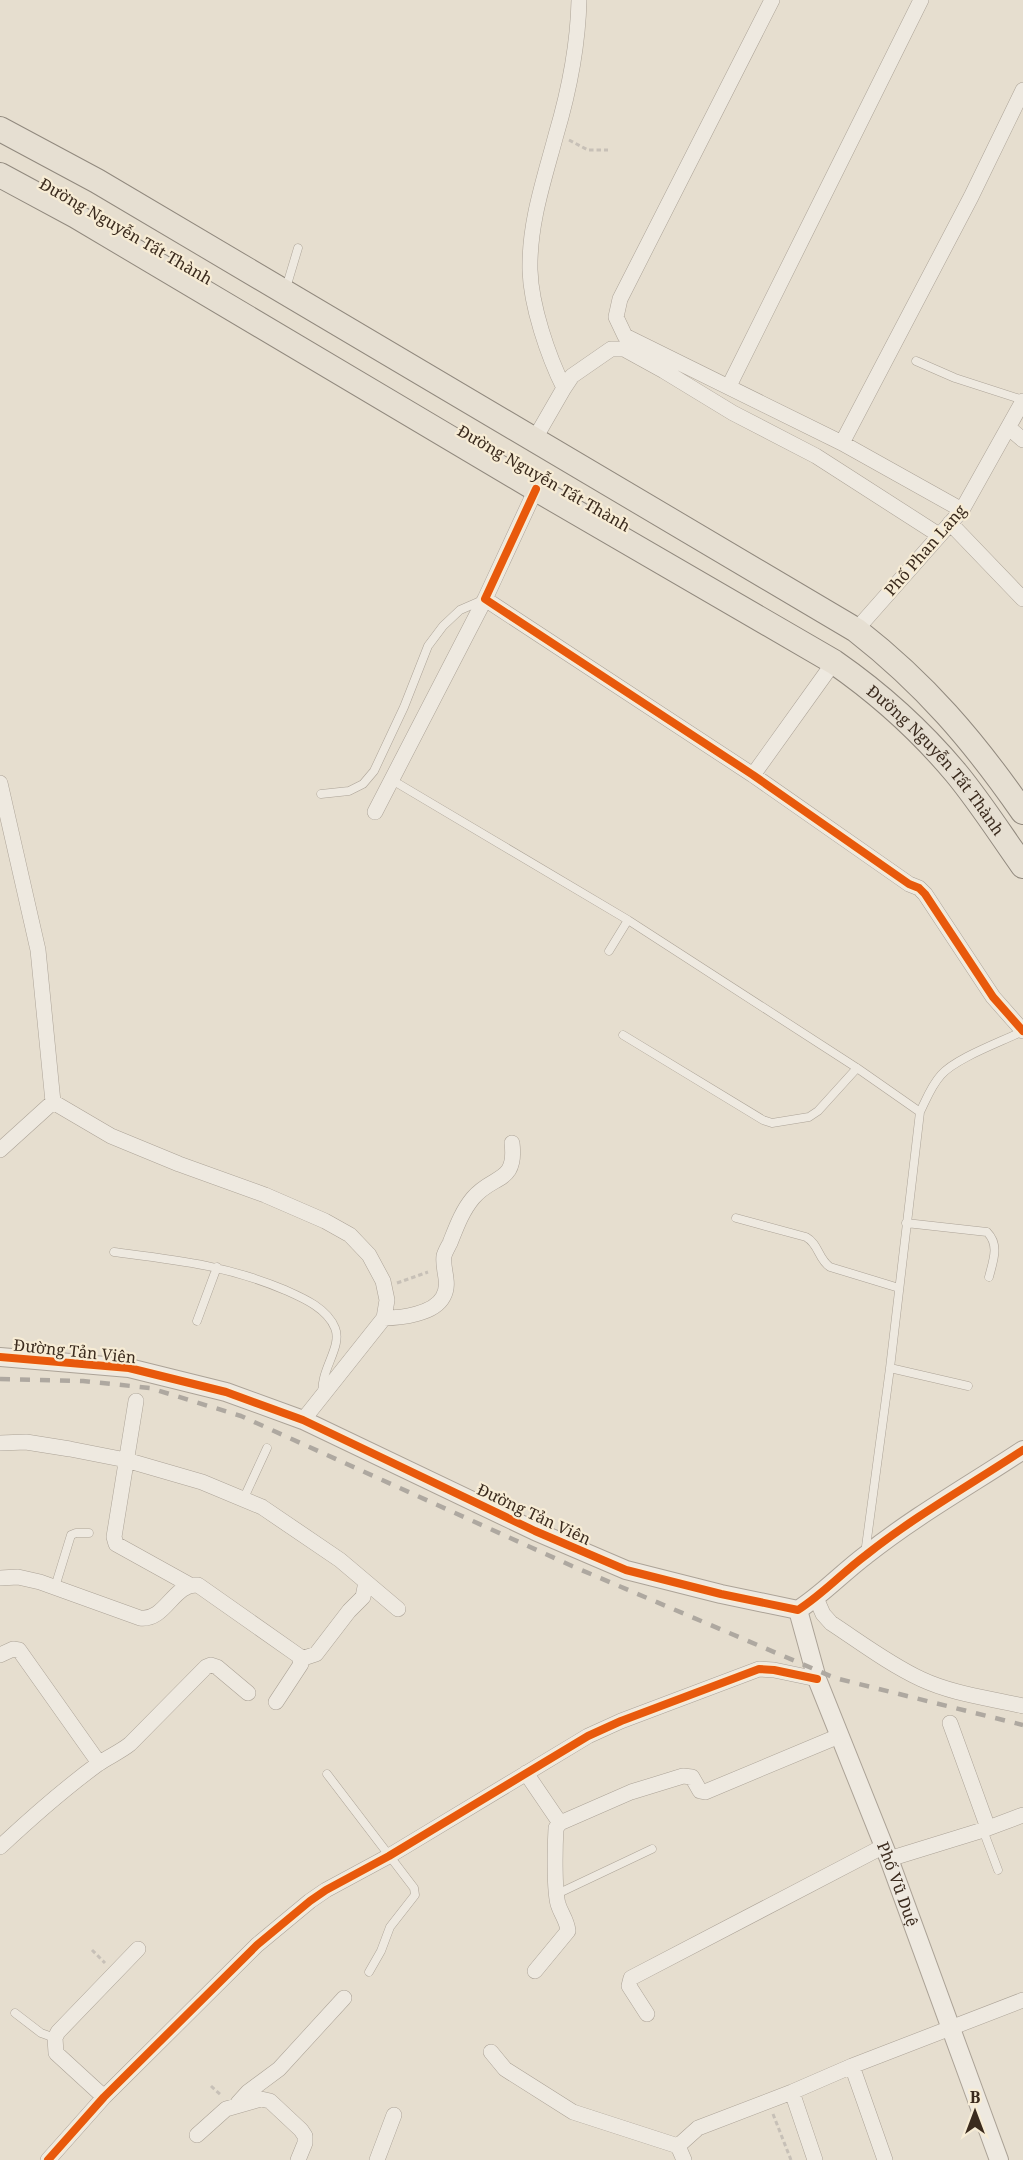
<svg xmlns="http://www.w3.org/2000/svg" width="1023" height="2160" viewBox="0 0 1023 2160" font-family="'Noto Serif',serif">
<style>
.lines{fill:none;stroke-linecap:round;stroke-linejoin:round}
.service-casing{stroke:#aca397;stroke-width:9}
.minor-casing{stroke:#aca397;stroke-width:16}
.tertiary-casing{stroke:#aca397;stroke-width:20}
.primary-casing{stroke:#91897e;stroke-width:26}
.path{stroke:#c7c0b7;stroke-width:3;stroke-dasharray:4.5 3;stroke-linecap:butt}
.service{stroke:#eee9e0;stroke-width:8}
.minor{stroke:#eee9e0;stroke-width:15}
.tertiary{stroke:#eee9e0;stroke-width:18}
.primary{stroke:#e6dfd2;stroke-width:24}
.rail{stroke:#aea8a0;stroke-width:4.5;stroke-dasharray:10 10;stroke-linecap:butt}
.cycleway-casing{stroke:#f7ecd5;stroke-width:11}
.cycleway{stroke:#e8590c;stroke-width:8}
.labels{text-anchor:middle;stroke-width:4.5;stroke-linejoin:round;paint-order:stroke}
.street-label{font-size:16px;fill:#3b2b1e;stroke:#f7ecd5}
</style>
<rect width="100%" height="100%" fill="#e6decf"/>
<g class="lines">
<defs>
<path id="service" d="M286 288 298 248
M916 361 955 378 1023 400
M392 780 628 920 857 1068 920 1112
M321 794 349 791 363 784 374 771 404 707 428 646 443 626 460 610 483 600
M609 951 628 920
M623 1035 763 1120 772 1123 809 1117 818 1111 857 1068
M736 1218 806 1237C819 1244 818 1259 830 1267L899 1288
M906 1223 987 1232C1000 1245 993 1261 989 1277
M114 1252C176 1260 226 1265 285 1290 303 1298 327 1308 335 1328 343 1347 319 1371 323 1394
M197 1321 217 1267
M890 1368 968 1386
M243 1500 267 1448
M865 1554 890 1368 920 1112C926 1100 931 1086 941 1075 956 1058 1001 1042 1023 1031
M55 1587 71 1535 76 1533H89
M327 1774 414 1888 415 1895 390 1927 381 1951 369 1972
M983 1830 998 1870
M557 1894 652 1849
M15 2013 41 2033 55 2038"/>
<path id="minor" d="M772 0 620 299 616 317 625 336 842 443 962 510
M729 386 921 0
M564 388 572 376 611 349H624L664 371 733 413 816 456 939 535
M1009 428 1023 440
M534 440 564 388C548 356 531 306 530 270 529 223 544 180 556 135 569 91 578 46 579 0
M842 443 971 197 1023 90
M536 489 485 599 753 775 909 884 919 888 925 894 993 997 1023 1031
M950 523 1023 599
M856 630 962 510 1023 401
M753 775 834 662
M0 783 38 950 53 1102 0 1150
M375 812 485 599
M53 1102 111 1136 179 1164 265 1195 325 1221 350 1235 369 1255 383 1281 387 1300 384 1318 303 1420
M384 1318C401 1318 434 1314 443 1297 451 1283 442 1270 444 1256 445 1252 448 1247 450 1243 456 1228 462 1211 473 1198 493 1174 517 1184 512 1143
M136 1401 114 1537 116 1544 190 1585
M0 1443 26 1442 70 1449 126 1460 202 1482 262 1507 340 1560 398 1609
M0 1578 18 1577 40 1582 140 1618C166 1621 173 1583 198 1585L299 1656 301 1664 276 1702
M816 1598 823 1614 831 1623C860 1642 889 1664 921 1679 953 1694 989 1698 1023 1706
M0 1655 13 1649 19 1650 99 1763
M299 1656 304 1658 316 1654 349 1611 363 1597 366 1582
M950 1723 988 1828
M526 1773 560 1823
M0 1847C31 1818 64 1789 98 1764 108 1757 120 1752 130 1744L206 1667 211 1665 217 1667 248 1693
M889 1859 983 1830 1023 1815
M535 1971 568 1931C567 1920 561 1914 558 1904 554 1889 555 1845 556 1828L560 1823 631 1792 683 1776 692 1777 700 1791 705 1792 839 1736
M647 2014 629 1986 631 1978 884 1846
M491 2052 505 2069 573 2112 678 2146
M852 2066 885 2160
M792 2092 815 2160
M104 2097 56 2053 55 2038 58 2032 138 1949
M238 2103 248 2092 279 2069 344 1998
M197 2135 226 2109 261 2099 270 2101 301 2130 305 2136V2143L298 2160
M48 2160 104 2097 257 1945 310 1901 326 1890 389 1856 588 1736 621 1721 759 1669 774 1670 817 1679
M377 2160 394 2115
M684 2160 678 2146 698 2128 792 2092 852 2066 1023 2000"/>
<g id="tertiary">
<path d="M0 1357 129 1368 226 1392 303 1420 535 1531 626 1570 721 1594 798 1610C823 1594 842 1573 866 1555 915 1516 970 1485 1023 1450"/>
<path id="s1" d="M798 1610 817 1679 889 1859 999 2160"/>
</g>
<g id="primary">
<path d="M0 129 97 181 856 630C925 684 973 740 1023 812"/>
<path id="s2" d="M0 175 76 216 536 489 834 662C880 694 920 730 956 773 980 802 1001 835 1023 866"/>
</g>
</defs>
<!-- service casing -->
<use href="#service" class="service-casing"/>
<!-- minor casing -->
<use href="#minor" class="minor-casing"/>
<!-- tertiary casing -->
<use href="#tertiary" class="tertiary-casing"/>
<!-- primary casing -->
<use href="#primary" class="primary-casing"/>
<!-- path -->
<path class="path" d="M569 140 588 150H608
M397 1283 428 1272
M92 1950 105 1963
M211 2086 221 2095
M773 2114 791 2160"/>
<!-- service -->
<use href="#service" class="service"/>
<!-- minor -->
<use href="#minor" class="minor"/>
<!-- tertiary -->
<use href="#tertiary" class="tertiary"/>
<!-- primary -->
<use href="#primary" class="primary"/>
<!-- rail -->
<path class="rail" d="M0 1379 83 1381 150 1388 241 1416 572 1566 835 1678 1023 1725"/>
<defs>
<path id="cycleway" d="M536 489 485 599 753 775 909 884 919 888 925 894 993 997 1023 1031
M0 1357 129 1368 226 1392 303 1420 535 1531 626 1570 721 1594 798 1610C823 1594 842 1573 866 1555 915 1516 970 1485 1023 1450
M48 2160 104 2097 257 1945 310 1901 326 1890 389 1856 588 1736 621 1721 759 1669 774 1670 817 1679"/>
</defs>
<!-- cycleway casing -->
<use href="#cycleway" class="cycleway-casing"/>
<!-- cycleway -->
<use href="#cycleway" class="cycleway"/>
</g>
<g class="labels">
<!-- street labels -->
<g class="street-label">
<text transform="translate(126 231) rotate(30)" y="6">Đường Nguyễn Tất Thành</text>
<text transform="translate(544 478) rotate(30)" y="6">Đường Nguyễn Tất Thành</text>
<text transform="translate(925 550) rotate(-49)" y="6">Phố Phan Lang</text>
<text dy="6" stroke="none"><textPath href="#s2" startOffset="1108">Đường Nguyễn Tất Thành</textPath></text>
<text transform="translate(75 1351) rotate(6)" y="6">Đường Tản Viên</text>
<text transform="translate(534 1514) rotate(25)" y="6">Đường Tản Viên</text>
<text dy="6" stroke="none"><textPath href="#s1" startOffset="292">Phố Vũ Duệ</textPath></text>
</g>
</g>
<!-- north arrow -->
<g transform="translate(975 2112)" stroke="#f7ecd5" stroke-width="4.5" paint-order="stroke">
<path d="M0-4.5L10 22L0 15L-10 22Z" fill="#3b2b1e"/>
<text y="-9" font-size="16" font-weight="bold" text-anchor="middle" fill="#3b2b1e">B</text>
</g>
</svg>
